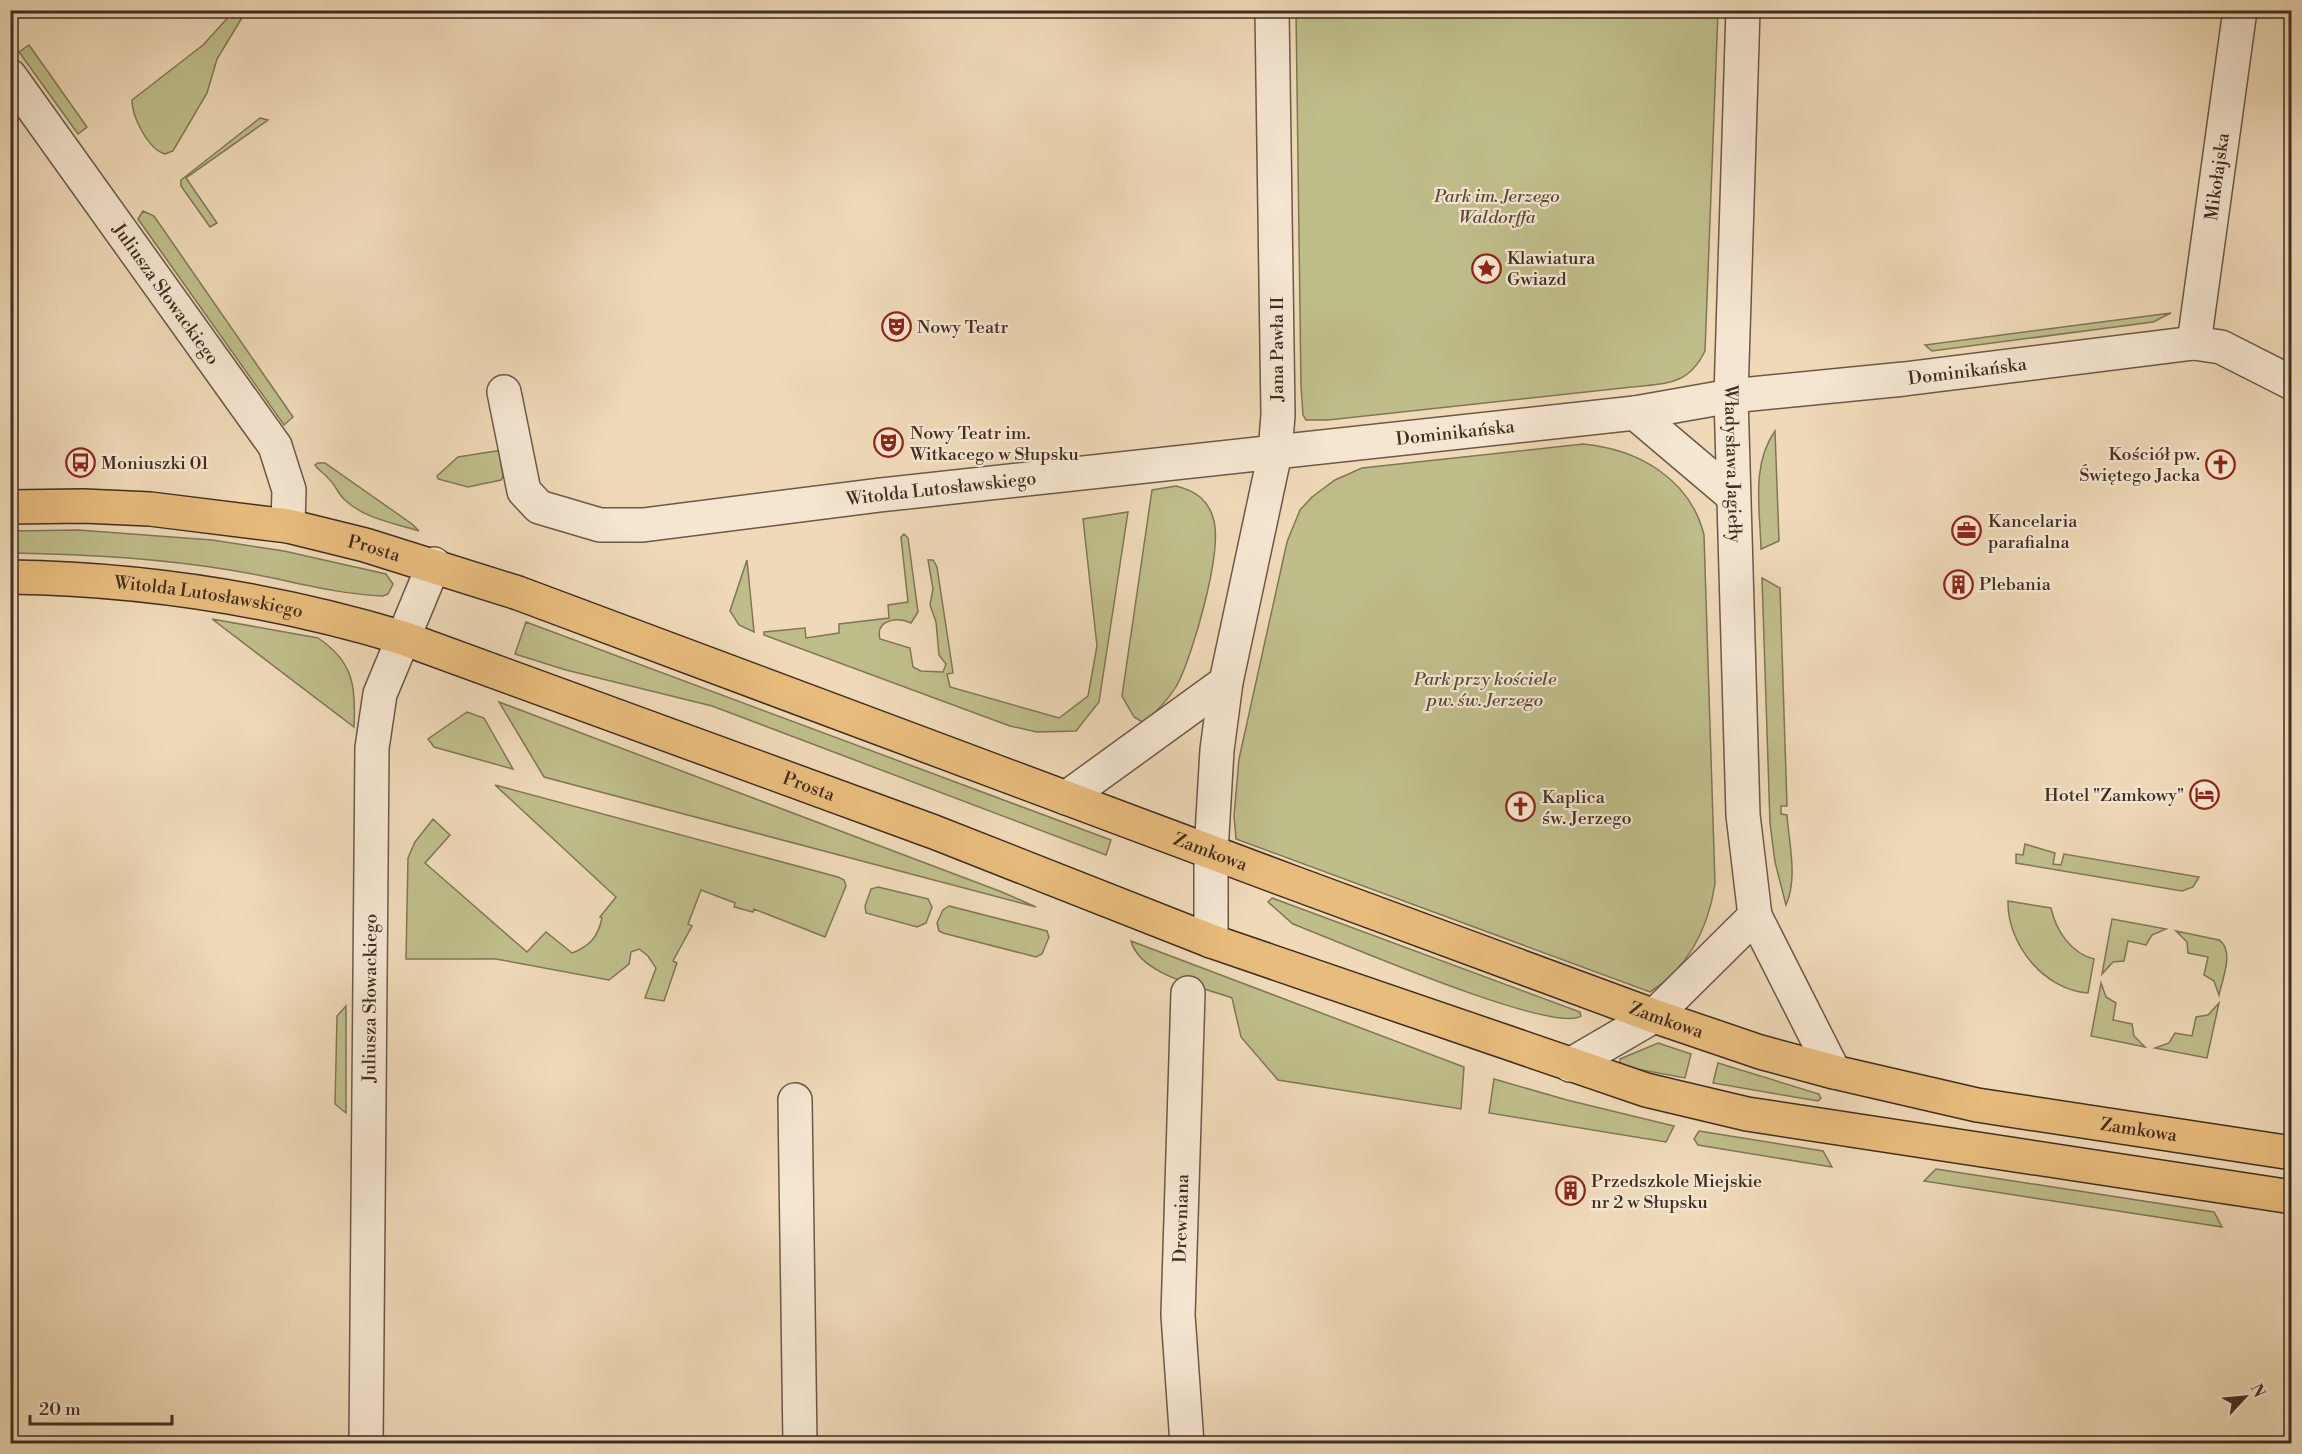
<svg xmlns="http://www.w3.org/2000/svg" width="2302" height="1454" viewBox="0 0 2302 1454" font-family="'Libre Bodoni',serif">
<style>
.green{fill:#bfbe8b;stroke:#807656;stroke-width:1.5}
.lines{fill:none;stroke-linecap:round;stroke-linejoin:round}
.minor-casing{stroke:#6c5847;stroke-width:36}
.major-casing{stroke:#402d21;stroke-width:36}
.minor{stroke:#f5e6d1;stroke-width:33}
.major{stroke:#e8bc7c;stroke-width:33}
.labels{text-anchor:middle;stroke-width:4.5;stroke-linejoin:round;paint-order:stroke}
.street-label{font-size:18px;fill:#402d21;stroke:#f5e6d1}
.park-label{font-size:18px;font-style:italic;fill:#594a36;stroke:#f5e6d1}
.poi-label{font-size:18px;fill:#402d21;stroke:#f5e6d1;text-anchor:start}
</style>
<rect width="100%" height="100%" fill="#efd9b8"/>
<filter id="stains"><feTurbulence type="fractalNoise" baseFrequency=".00333" numOctaves="4"/><feColorMatrix values="0 0 0 0 .2 0 0 0 0 .09 0 0 0 0 .02 0 0 0 .5 -.17"/></filter>
<radialGradient id="worn" r=".72"><stop offset=".6" stop-color="#630" stop-opacity="0"/><stop offset="1" stop-color="#630" stop-opacity=".3"/></radialGradient>
<!-- green -->
<path class="green" d="M234 11H246L217 59 207 93 173 151 165 154C148 149 132 117 132 100L203 45Z
M1296 11H1718L1705 351C1688 386 1666 383 1632 387L1328 420H1306L1303 415 1301 386Z
M29 45 87 127 78 134 19 52Z
M260 118 268 120 186 178 217 223 210 227 181 186V180Z
M143 211 154 216 293 417 284 425 138 219Z
M2171 313 2153 322 1932 351 1925 345Z
M1775 431 1779 541 1761 549C1760 509 1751 465 1775 431Z
M1583 444C1637 449 1690 478 1704 535L1715 884C1708 929 1689 967 1650 992L1236 839 1234 816 1239 759 1287 542 1300 510 1312 497 1335 480 1362 468Z
M496 451H499L503 477 501 480 468 487 438 479 437 476 458 457Z
M318 463H325L412 524 419 531C394 523 365 519 345 500 338 494 335 484 328 478 324 473 319 471 315 465Z
M1176 486C1196 491 1209 500 1214 521 1222 553 1193 655 1177 685 1169 699 1156 712 1144 723L1134 717 1122 696 1152 490Z
M1128 512 1099 702 1076 731 1037 732 1010 726 764 635V632L805 628 806 638 839 633V624L889 618 888 605 908 602 901 537 904 534 908 538 918 612 911 623C898 617 875 619 880 639L910 648 913 667 921 671 943 672 946 664 939 655 936 622 930 605 933 589 928 560H933L937 567 953 673 947 674 950 687 1059 718 1088 696 1097 646 1083 519Z
M78 530 212 540 284 551 386 574 393 584 388 594 383 596C330 594 282 578 230 570 157 558 84 554 11 553V531Z
M747 560 754 632 739 625 730 611Z
M1762 578 1780 588 1787 806H1781V814L1787 815C1789 844 1798 878 1786 905L1775 862 1770 823Z
M212 619 318 638C354 662 356 687 354 727Z
M526 622 1111 840 1106 855 712 706 566 670 515 654Z
M499 702 1002 892 1036 907 544 777Z
M467 712 484 718 513 769 434 747 428 739Z
M495 785 838 877 844 880 846 886 825 937 754 909 753 912 734 907 735 903 701 890 688 924 692 926 673 961 677 963 664 1001 645 998 656 968 648 956 639 949 631 952 629 964 609 980 496 959H406L408 858 415 842 433 819 450 835 425 863 527 952 546 932 572 953C590 946 598 937 602 918L600 917 616 897Z
M2025 844 2055 853 2053 864 2061 865 2064 854 2199 877 2193 887 2182 891 2016 863V854L2023 855Z
M878 887 928 899 932 907 926 923 917 927 866 913 865 906 871 889Z
M1272 898 1580 1012 1581 1016C1553 1035 1335 940 1293 924L1268 902Z
M2008 901 2051 908C2056 931 2071 953 2094 959L2088 993C2044 990 2007 944 2008 901Z
M949 906 1047 931 1049 937 1042 954 1036 957 943 933 939 931 937 923 943 910Z
M2112 919 2166 929 2152 935 2146 945 2128 941 2124 961 2113 962 2102 974Z
M2176 931 2219 940C2235 950 2222 980 2219 995L2214 981 2204 975 2208 957 2188 953 2187 942Z
M1131 941 1464 1067 1461 1109 1278 1080 1241 1037 1232 998C1202 987 1140 975 1131 941Z
M2101 983 2106 997 2116 1003 2113 1020 2132 1024 2134 1036 2145 1047 2091 1036Z
M2219 1003 2207 1058 2155 1048 2169 1043 2175 1033 2192 1036 2196 1017 2208 1015Z
M346 1006V1113L335 1104 337 1016Z
M1658 1043 1691 1054 1685 1078 1620 1066V1059Z
M1718 1063 1819 1094 1821 1098 1818 1101 1713 1083Z
M1494 1079 1567 1100 1674 1126 1666 1142 1489 1113Z
M1699 1131 1823 1151 1832 1167 1698 1145 1694 1139Z
M1936 1169 2214 1212 2222 1227 1924 1181Z"/>
<g class="lines">
<defs>
<g id="minor">
<path id="s1" d="M1743 10 1731 396 1743 815 1755 916 1834 1072"/>
<path id="s2" d="M10 76 275 446 289 490 288 526"/>
<path id="s3" d="M2194 343 2240 10"/>
<path id="s4" d="M504 392 524 491 539 507 600 525H643L880 495 1635 413 1731 396 1904 379 2194 343 2221 347 2292 383"/>
<path d="M1635 413 1733 496"/>
<path d="M1066 798 1226 682"/>
<path d="M1211 941V852L1217 750 1226 682 1275 453 1278 415 1272 10"/>
<path d="M1570 1065 1654 1016 1755 916"/>
<path d="M795 1100 800 1444"/>
<path id="s5" d="M366 1444 372 748 380 694 434 564"/>
<path id="s6" d="M1187 1444 1178 1315 1188 993"/>
</g>
<g id="major">
<path id="s7" d="M10 507 83 506 150 509 288 526 365 545 518 593 1294 883 1654 1016 1760 1052 1834 1072 1977 1105 2292 1153"/>
<path id="s8" d="M10 577C145 579 274 599 403 638L934 832 1211 941 1646 1090 1747 1114 2292 1197"/>
</g>
</defs>
<!-- minor casing -->
<use href="#minor" class="minor-casing"/>
<!-- major casing -->
<use href="#major" class="major-casing"/>
<!-- minor -->
<use href="#minor" class="minor"/>
<!-- major -->
<use href="#major" class="major"/>
</g>
<!-- icons -->
<defs>
<symbol id="sight-ring" viewBox="-11 -11 22 22"><circle r="9.5" fill="#f5e6d1" stroke="#8f2418" stroke-width="1.5"/><path d="M0-6L1.8-2.2L6-1.7L2.9 1.2L3.7 5.4L0 3.3L-3.7 5.4L-2.9 1.2L-6-1.7L-1.8-2.2Z" fill="#8f2418"/></symbol>
<symbol id="theatre-ring" viewBox="-11 -11 22 22"><circle r="9.5" fill="#f5e6d1" stroke="#8f2418" stroke-width="1.5"/><path d="M-5-5.5Q0-4 5-5.5V0Q5 5 0 6Q-5 5-5 0ZM-3.3-2.5H-1v1.5H-3.3ZM1-2.5H3.3v1.5H1ZM-2.8 1Q0 5.5 2.8 1Z" fill="#8f2418"/></symbol>
<symbol id="bus-ring" viewBox="-11 -11 22 22"><circle r="9.5" fill="#f5e6d1" stroke="#8f2418" stroke-width="1.5"/><path d="M-5-6H5V4H4V6H2V4H-2V6H-4V4H-5ZM-3.5-4V0h7V-4ZM-3.5 1.2v1.5H-2V1.2ZM2 1.2v1.5H3.5V1.2Z" fill="#8f2418"/></symbol>
<symbol id="church-ring" viewBox="-11 -11 22 22"><circle r="9.5" fill="#f5e6d1" stroke="#8f2418" stroke-width="1.5"/><path d="M-1.2-6h2.4v3.5h3.3v2.4h-3.3V6h-2.4V-.1h-3.3v-2.4h3.3Z" fill="#8f2418"/></symbol>
<symbol id="office-ring" viewBox="-11 -11 22 22"><circle r="9.5" fill="#f5e6d1" stroke="#8f2418" stroke-width="1.5"/><path d="M-6-3h4V-5.5h4V-3h4V5H-6ZM-1-4.5V-3h2v-1.5ZM-6 0V1H6V0Z" fill="#8f2418"/></symbol>
<symbol id="building-ring" viewBox="-11 -11 22 22"><circle r="9.5" fill="#f5e6d1" stroke="#8f2418" stroke-width="1.5"/><path d="M-4-6H4V6H1V3H-1V6H-4ZM-2.5-4.3h1.7v1.8h-1.7ZM.8-4.3h1.7v1.8H.8ZM-2.5-1h1.7V.8h-1.7ZM.8-1h1.7V.8H.8Z" fill="#8f2418"/></symbol>
<symbol id="hotel-ring" viewBox="-11 -11 22 22"><circle r="9.5" fill="#f5e6d1" stroke="#8f2418" stroke-width="1.5"/><path d="M-6-4.5h1.5V1H6V5H4.5V3h-9V5H-6ZM-4 0a1.8 1.8 0 1 1 3.6 0ZM.5 0V-2.5h3Q6-2.5 6 0Z" fill="#8f2418"/></symbol>
</defs>
<g fill-rule="evenodd">
<use href="#sight-ring" x="1470" y="252" width="33" height="33"/>
<use href="#theatre-ring" x="880" y="310" width="33" height="33"/>
<use href="#theatre-ring" x="872" y="426" width="33" height="33"/>
<use href="#bus-ring" x="64" y="446" width="33" height="33"/>
<use href="#church-ring" x="2204" y="448" width="33" height="33"/>
<use href="#office-ring" x="1950" y="514" width="33" height="33"/>
<use href="#building-ring" x="1942" y="568" width="33" height="33"/>
<use href="#hotel-ring" x="2188" y="778" width="33" height="33"/>
<use href="#church-ring" x="1504" y="790" width="33" height="33"/>
<use href="#building-ring" x="1554" y="1174" width="33" height="33"/>
</g>
<g class="labels">
<!-- street labels -->
<g class="street-label">
<text dy="6" stroke="none"><textPath href="#s3" startOffset="168">Mikołajska</textPath></text>
<text dy="6" stroke="none"><textPath href="#s2" startOffset="268">Juliusza Słowackiego</textPath></text>
<text transform="translate(1277 349) rotate(-90)" y="6">Jana Pawła II</text>
<text dy="6" stroke="none"><textPath href="#s4" startOffset="1563">Dominikańska</textPath></text>
<text dy="6" stroke="none"><textPath href="#s4" startOffset="1047">Dominikańska</textPath></text>
<text dy="6" stroke="none"><textPath href="#s1" startOffset="454">Władysława Jagiełły</textPath></text>
<text dy="6" stroke="none"><textPath href="#s4" startOffset="530">Witolda Lutosławskiego</textPath></text>
<text dy="6" stroke="none"><textPath href="#s7" startOffset="368">Prosta</textPath></text>
<text dy="6" stroke="none"><textPath href="#s8" startOffset="200">Witolda Lutosławskiego</textPath></text>
<text dy="6" stroke="none"><textPath href="#s8" startOffset="831">Prosta</textPath></text>
<text dy="6" stroke="none"><textPath href="#s7" startOffset="1258">Zamkowa</textPath></text>
<text dy="6" stroke="none"><textPath href="#s5" startOffset="446">Juliusza Słowackiego</textPath></text>
<text dy="6" stroke="none"><textPath href="#s7" startOffset="1744">Zamkowa</textPath></text>
<text dy="6" stroke="none"><textPath href="#s7" startOffset="2230">Zamkowa</textPath></text>
<text dy="6" stroke="none"><textPath href="#s6" startOffset="226">Drewniana</textPath></text>
</g>
<!-- park labels -->
<g class="park-label">
<text x="1497" y="202">Park im. Jerzego<tspan x="1497" dy="21">Waldorffa</tspan></text>
<text x="1485" y="685">Park przy kościele<tspan x="1485" dy="21">pw. św. Jerzego</tspan></text>
</g>
<!-- poi labels -->
<g class="poi-label">
<text x="1507" y="264">Klawiatura<tspan x="1507" dy="21">Gwiazd</tspan></text>
<text x="917" y="333">Nowy Teatr</text>
<text x="910" y="439">Nowy Teatr im.<tspan x="910" dy="21">Witkacego w Słupsku</tspan></text>
<text x="2200" y="460" text-anchor="end">Kościół pw.<tspan x="2200" dy="21">Świętego Jacka</tspan></text>
<text x="101" y="469">Moniuszki 01</text>
<text x="1988" y="527">Kancelaria<tspan x="1988" dy="21">parafialna</tspan></text>
<text x="1979" y="590">Plebania</text>
<text x="2184" y="801" text-anchor="end">Hotel "Zamkowy"</text>
<text x="1542" y="803">Kaplica<tspan x="1542" dy="21">św. Jerzego</tspan></text>
<text x="1591" y="1187">Przedszkole Miejskie<tspan x="1591" dy="21">nr 2 w Słupsku</tspan></text>
</g>
</g>
<!-- margin -->
<rect width="2302" height="1454" fill="none" stroke="#efd9b8" stroke-width="36"/>
<rect x="12" y="12" width="2278" height="1430" fill="none" stroke="#402d21" stroke-width="3"/>
<rect x="18" y="18" width="2266" height="1418" fill="none" stroke="#402d21" stroke-width="1.5"/>
<!-- north arrow -->
<g transform="translate(2245 1397) rotate(64)" stroke="#f5e6d1" stroke-width="4.5" paint-order="stroke">
<path d="M0-4.5L10 22L0 15L-10 22Z" fill="#402d21"/>
<text y="-9" font-size="16" font-weight="bold" text-anchor="middle" fill="#402d21">N</text>
</g>
<!-- scale -->
<path d="M30 1415v9h142v-9" fill="none" stroke="#402d21" stroke-width="3"/>
<text x="39" y="1415" font-size="18" fill="#402d21" stroke="#f5e6d1" stroke-width="4.5" paint-order="stroke">20 m</text>
<rect width="100%" height="100%" filter="url(#stains)"/>
<rect width="100%" height="100%" fill="url(#worn)"/>
</svg>
